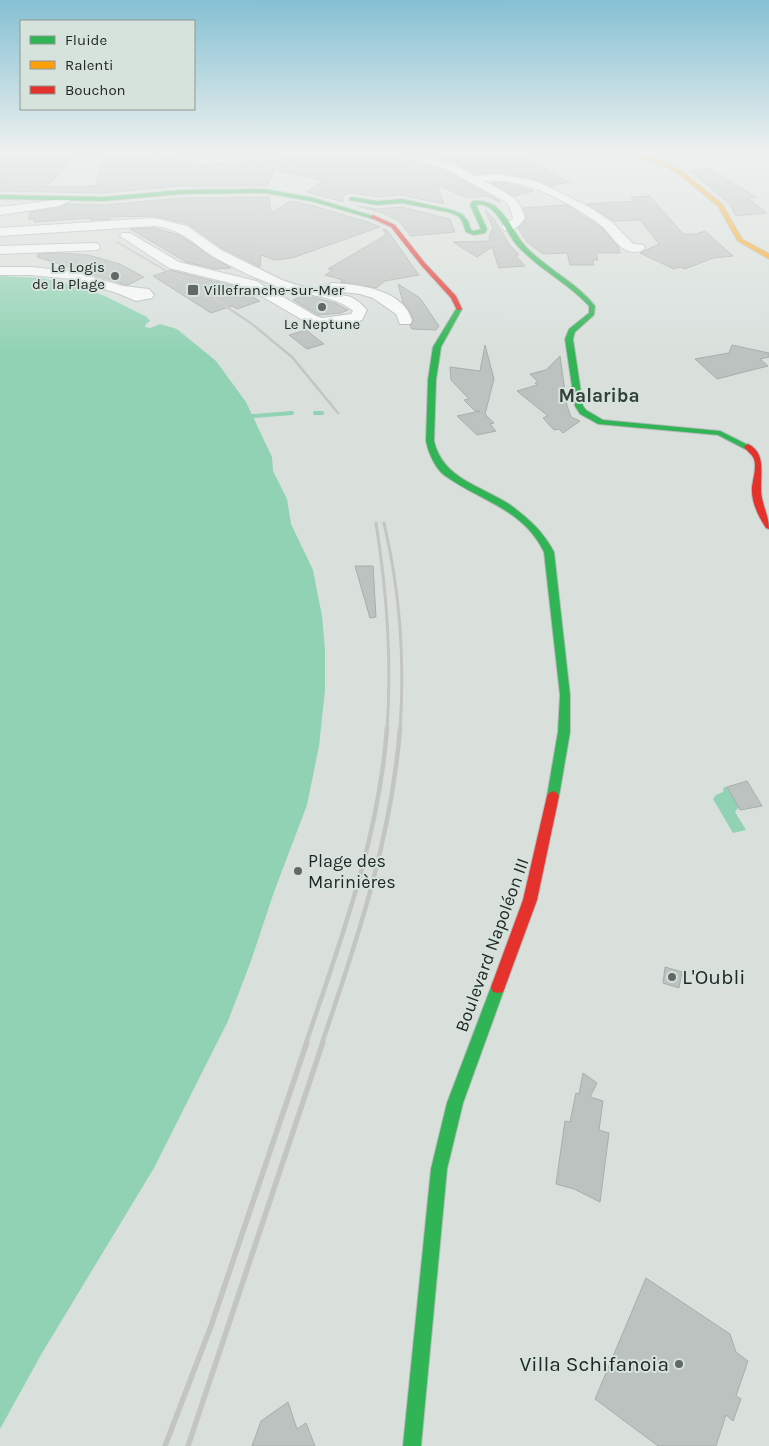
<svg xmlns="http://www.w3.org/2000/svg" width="769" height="1446" viewBox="0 0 769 1446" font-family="Karla,sans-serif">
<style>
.water{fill:#90d2b3}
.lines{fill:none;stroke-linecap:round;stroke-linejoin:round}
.stream{stroke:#90d2b3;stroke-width:4}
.building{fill:#bcc2bf;stroke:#a8aeaa}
.street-casing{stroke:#b6bbb8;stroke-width:2}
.fast-casing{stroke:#b6bbb8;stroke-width:2}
.slow-casing{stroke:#b6bbb8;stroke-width:2}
.jam-casing{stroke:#b6bbb8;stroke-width:2}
.street{fill:#f9fafa;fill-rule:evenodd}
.fast{fill:#30b455;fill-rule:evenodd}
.slow{fill:#ff9f0a;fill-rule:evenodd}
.jam{fill:#e5322d;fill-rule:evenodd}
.rail-far4{stroke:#c3c5c3;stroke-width:2}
.rail-far3{stroke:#c3c5c3;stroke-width:2.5}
.rail-far2{stroke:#c3c5c3;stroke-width:3}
.rail-far1{stroke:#c3c5c3;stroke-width:4.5}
.rail{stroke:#c3c5c3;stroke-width:5.5}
.poi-dot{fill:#626865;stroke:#d6e3dc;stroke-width:2}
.labels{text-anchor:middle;stroke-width:4;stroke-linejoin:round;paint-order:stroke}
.far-poi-label{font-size:15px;fill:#222725;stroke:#d6e3dc;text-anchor:end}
.poi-label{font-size:18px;fill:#222725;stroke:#d6e3dc;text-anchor:start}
.street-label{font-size:18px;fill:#222725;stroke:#d6e3dc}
.far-district-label{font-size:19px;font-weight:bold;fill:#35403a;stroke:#d6e3dc}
.near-poi-label{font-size:21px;fill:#222725;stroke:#d6e3dc;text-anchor:start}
</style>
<rect width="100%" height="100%" fill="#d9e0dc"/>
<!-- water -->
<path class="water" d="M0 276 42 278 79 286 105 296 147 317 150 321 146 324 145 327 150 328 160 324 177 329 216 361 246 402 272 457 273 471 287 499 291 524 313 570 322 616 325 649V690L319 746 307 805 274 892 251 961 228 1021 154 1168 42 1353 0 1429Z
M724 787H727L739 807 735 812 746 830 733 833 713 799 716 795 723 792Z"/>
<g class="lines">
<!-- stream -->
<path class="stream" d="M315 413H322
M253 416 292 413"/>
</g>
<!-- building -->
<path class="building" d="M36 152H80L46 187 96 186 105 152H157L160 156 201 165 341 157 348 152H377L380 156 416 162 445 171 500 201 501 203 487 196 468 198 437 185 444 204 402 195 377 197 351 193 344 195 342 198 344 202 306 192 324 181 274 170 268 186H181L104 193 0 191V156L35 155Z
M414 152H461L478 154 497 159 505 152H512L570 182 551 186 538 180 500 172 474 174 455 163Z
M709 168 756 197 748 198 767 213 736 216 730 204 690 171Z
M499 182 514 185 534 191 513 196 491 183Z
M650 196 683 234H696L705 231 733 256 713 258 685 269 680 267 674 269 640 253 659 244 640 220 614 221 587 204 634 201 631 197Z
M265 197 269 198 271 213 290 201 310 205 368 222 380 227 292 258 275 260 261 255 260 267 222 248 188 224 154 216 110 217V219L91 220V218L34 222 35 219H29L30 212 59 208 67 204 104 205 181 198Z
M566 205 602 228 618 246 620 253H596L598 260H593L594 265H570L567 253 543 254 527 242 518 228 526 219 523 208Z
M357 206 377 209 402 207 450 219 455 232 411 236 399 221 380 212Z
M485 210 494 219 509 244 519 255H515L525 266 499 268 492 247 477 257 453 242 490 241 489 237 493 228Z
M154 228 179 235 231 268 215 269 186 262 130 229Z
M383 229 387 230 419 275 385 281 376 288 340 282 343 280 325 275 333 270 328 269 386 235Z
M62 253 88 255 120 264 144 277 128 285 123 284 37 257 38 254Z
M170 270 233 286 260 301 237 309 232 306 211 313 153 276Z
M398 284 420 298 439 326 436 330 412 329 410 326 414 320 409 310 403 303Z
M305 295 335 303 348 310 341 313 318 315 293 300Z
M306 330 324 344 307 349 289 335Z
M485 345 494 379 485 414 494 423 490 424 496 431 477 435 457 416 480 411H475L464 400 469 399 451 380 450 367 480 371Z
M732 345 769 353V357L760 359 768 366 717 379 695 359 729 353Z
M560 356 567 406 571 417 580 421 563 433 559 429 554 430 543 418 548 416 517 391 537 385 535 383 538 382 530 374 546 370Z
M355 566H373L376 617 370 618Z
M747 781 762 806 740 810 727 787Z
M665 967 682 972 679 988 663 983Z
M583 1073 597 1083 590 1097 603 1101 599 1130 609 1133 600 1202 574 1189 556 1184 565 1121 570 1122 576 1093 579 1094Z
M646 1278 730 1334 736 1352 748 1361 736 1396 741 1399 733 1421 726 1415 716 1446H658L595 1399Z
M288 1402 297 1429 306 1423 315 1446H252L261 1421Z"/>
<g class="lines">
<defs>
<path id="street" d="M159 152H178L201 157 288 152H346L341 155 201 163 160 154Z
M379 152H404L421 155 454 165 474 176 500 174 538 182 589 207 613 223 633 244 643 245 645 248C641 253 630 253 624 249 616 244 610 234 603 227 573 204 523 176 484 181 503 192 519 195 525 218 519 226 514 232 504 230L502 227C505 223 510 222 513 218L510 208 506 202 446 169 416 160 380 154Z
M68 196 74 199 59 206 0 215V207L56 200Z
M154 218 187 226 221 250 282 280 297 285 351 297 359 302 367 310 362 320 350 324 322 326 306 322 246 287 169 268 120 236 122 233H130L179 262 256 281 316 316 322 318 351 314 353 311C335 294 296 295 273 285 253 277 233 268 214 257 192 243 182 229 154 226L0 236V228Z
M94 243 98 244 100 247 98 250 0 254V246Z
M0 267H31L72 271 123 286 149 289 154 295 152 298 136 301 117 293 71 279 31 275H0Z
M331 283C358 284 405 290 412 321L410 324H400L396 314 373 298 360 294 326 290 324 287Z"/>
<path id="fast" d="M265 189 314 198 376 217 373 219 311 201 265 193 181 194 104 201 0 199V195L104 197 181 190Z
M351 197 377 201 402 199 452 210 462 214 468 221 471 230 474 231 481 229 470 205 473 201C481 200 488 202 495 206 509 217 515 236 528 249 549 270 577 283 595 306L594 315 575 332 573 339 583 406 586 410 603 420 720 431 752 447 748 450 745 449 718 435 598 424 580 414 575 406 565 339 569 329 589 313V306C567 282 536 268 515 243 505 230 495 201 476 205L487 229 485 233 474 235 466 232 462 221 458 216 448 212 402 203 377 205 349 200Z
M459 307 462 309 441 347 436 380 434 441C442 478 481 486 509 504 528 518 543 531 554 552L570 695V732L559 796 557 799H549L547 796 558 732 560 695 544 552C523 508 479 501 444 475 435 468 428 452 426 441L428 380 433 347 456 309Z
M498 981 503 982 505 987 463 1103 447 1169 421 1446H403L431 1169 447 1103 491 987 493 982Z"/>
<path id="slow" d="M626 152H634L667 163 684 173 722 204 742 239 769 254V259L738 241 718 206 680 175 663 165Z"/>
<path id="jam" d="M373 215 395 225 425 263 456 296 462 309 461 310H457L451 298 421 265 391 227 371 218V216Z
M748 444C769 454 758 479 762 498 764 509 769 517 769 529L766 528C758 516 751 501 752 487 753 478 757 468 754 459 752 454 747 451 744 447Z
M553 791 557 793 559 796 537 900 505 987 503 992 498 993 493 992 491 987 523 900 547 796 549 793Z"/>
</defs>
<!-- street casing -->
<use href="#street" class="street-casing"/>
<!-- fast casing -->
<use href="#fast" class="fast-casing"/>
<!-- slow casing -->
<use href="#slow" class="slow-casing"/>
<!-- jam casing -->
<use href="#jam" class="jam-casing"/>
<!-- street -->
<use href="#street" class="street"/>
<!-- fast -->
<use href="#fast" class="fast"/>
<!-- slow -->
<use href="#slow" class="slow"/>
<!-- jam -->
<use href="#jam" class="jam"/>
<!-- rail-far4 -->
<path class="rail-far4" d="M117 242 214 299"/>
<!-- rail-far3 -->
<path class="rail-far3" d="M212 297 252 324 292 357 338 413"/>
<!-- rail-far2 -->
<path class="rail-far2" d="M376 523C387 592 392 660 387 730
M384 523C400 591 405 660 400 730"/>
<!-- rail-far1 -->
<path class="rail-far1" d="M306 1043C341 940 379 837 387 728
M322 1043C357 941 392 836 400 728"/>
<!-- rail -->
<path class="rail" d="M165 1446 211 1326 307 1042
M188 1446 323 1042"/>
</g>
<!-- sky -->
<linearGradient id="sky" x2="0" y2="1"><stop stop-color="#85c0d3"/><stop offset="0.43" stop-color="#eef1ef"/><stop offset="1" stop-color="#eef1ef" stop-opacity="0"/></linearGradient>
<rect width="769" height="354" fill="url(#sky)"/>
<!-- markers -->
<g class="poi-dot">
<circle cx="115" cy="276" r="5"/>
<rect x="187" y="284" width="12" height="12" rx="2.5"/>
<circle cx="322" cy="307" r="5"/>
<circle cx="298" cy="871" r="5"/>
<circle cx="672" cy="977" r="5"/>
<circle cx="679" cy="1364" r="5"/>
</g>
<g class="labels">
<!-- far-poi labels -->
<g class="far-poi-label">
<text x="105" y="272">Le Logis<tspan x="105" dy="17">de la Plage</tspan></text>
<text x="204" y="295" text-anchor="start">Villefranche-sur-Mer</text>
<text x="322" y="329" text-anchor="middle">Le Neptune</text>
</g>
<!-- poi labels -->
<g class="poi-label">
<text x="308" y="867">Plage des<tspan x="308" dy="21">Marinières</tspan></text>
</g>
<!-- street labels -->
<g class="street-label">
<text transform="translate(492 945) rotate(-70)" y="6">Boulevard Napoléon III</text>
</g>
<!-- far-district labels -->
<g class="far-district-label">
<text x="599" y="402">Malariba</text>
</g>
<!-- near-poi labels -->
<g class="near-poi-label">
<text x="682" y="984">L'Oubli</text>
<text x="669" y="1371" text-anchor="end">Villa Schifanoia</text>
</g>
</g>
<!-- legend -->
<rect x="20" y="20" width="175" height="90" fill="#d6e3dc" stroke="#8e9893"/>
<rect x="30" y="36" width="25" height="8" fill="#30b455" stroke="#8e9893"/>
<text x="65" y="45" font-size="15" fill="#222725">Fluide</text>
<rect x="30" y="61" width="25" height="8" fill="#ff9f0a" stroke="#8e9893"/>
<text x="65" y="70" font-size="15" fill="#222725">Ralenti</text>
<rect x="30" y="86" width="25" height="8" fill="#e5322d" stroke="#8e9893"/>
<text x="65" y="95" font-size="15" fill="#222725">Bouchon</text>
</svg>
